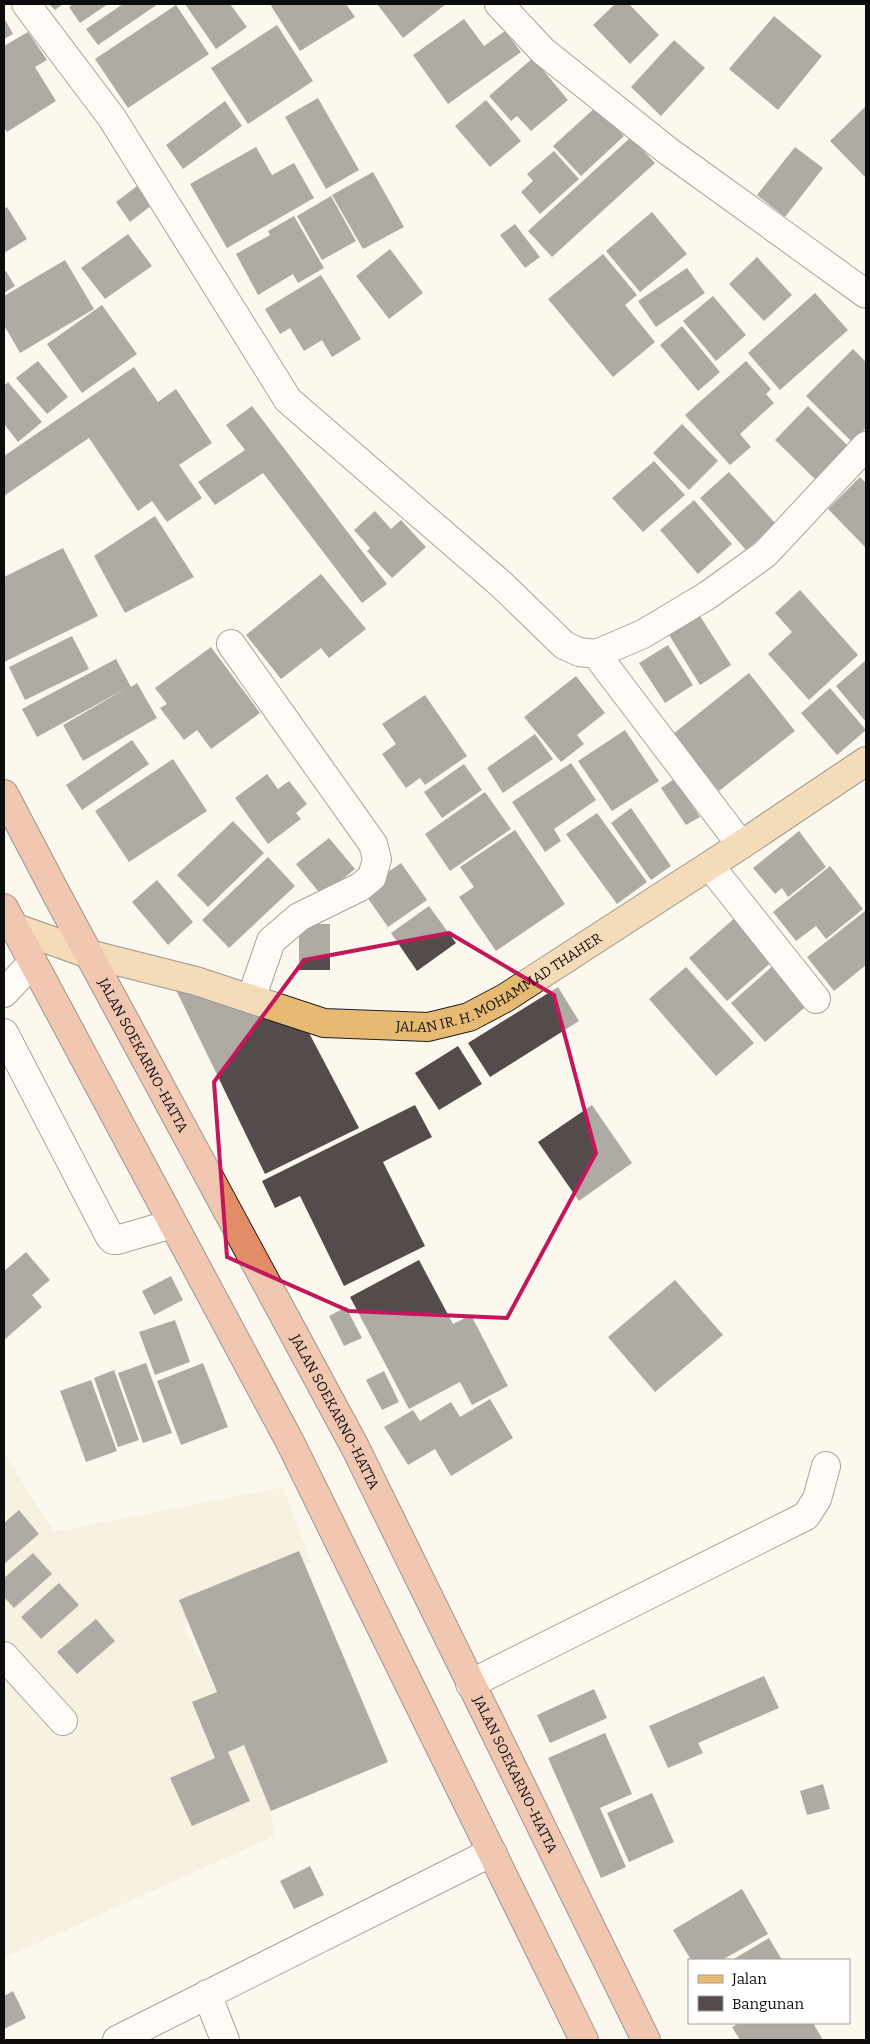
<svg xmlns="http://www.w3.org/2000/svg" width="870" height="2044" viewBox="0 0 870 2044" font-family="Bitter,serif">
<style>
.farmland{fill:#f0e9d1}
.building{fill:#534c4a}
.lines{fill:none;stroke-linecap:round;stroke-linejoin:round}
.minor-casing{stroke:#3f3f3f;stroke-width:30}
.major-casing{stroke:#1d1d1d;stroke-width:30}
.highway-casing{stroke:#1d1d1d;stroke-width:30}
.minor{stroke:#fff;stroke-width:28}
.major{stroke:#e7ba73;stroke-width:28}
.highway{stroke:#e28d67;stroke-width:28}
.marked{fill:none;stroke:#c2185b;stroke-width:4;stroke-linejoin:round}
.labels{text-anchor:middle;stroke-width:5;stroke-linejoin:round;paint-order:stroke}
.street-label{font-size:14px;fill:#0c0c0c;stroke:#fff}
</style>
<rect width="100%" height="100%" fill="#fdf8ee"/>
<!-- farmland -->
<path class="farmland" d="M4 1453 54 1532 283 1487 311 1562 183 1625 244 1745 271 1811 274 1836 4 1958Z"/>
<!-- building -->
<path class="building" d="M49 4H63L55 10Z
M73 4H108L80 23 69 7Z
M123 4H158L98 45 86 29Z
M185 4H230L247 27 216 49Z
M273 4H346L355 17 300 51 271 6Z
M377 4H446L403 38Z
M615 4H629L659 35 630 64 593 25Z
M176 5 209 54 128 108 95 59Z
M774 16 822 56 778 110 729 69Z
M4 18 13 34 4 39Z
M464 19 484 46 505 31 521 52 448 104 413 55Z
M277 25 313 81 248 124 211 68Z
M28 32 47 60 35 67 56 101 7 132 4 127V46Z
M674 40 705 68 661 116 631 87Z
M533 58 568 100 531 131 517 116 511 121 489 96Z
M318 98 359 170 326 189 285 117Z
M486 100 521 141 490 167 455 126Z
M225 101 242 126 183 169 166 145Z
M597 106 624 136 581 176 553 146Z
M866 106V178L830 141Z
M631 137 655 163 552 257 528 231Z
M256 147 272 175 294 163 314 198 227 248 190 184Z
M795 147 823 168 785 217 757 195Z
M554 151 579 179 540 214 521 192 533 181 527 174Z
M373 172 404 227 363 249 332 195Z
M137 186 152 205 130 222 116 202Z
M331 196 356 241 322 260 297 216Z
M7 207 27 239 4 253V209Z
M652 212 687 254 640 292 606 251Z
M294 216 324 268 298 283 293 274 258 295 236 254 270 235 268 231Z
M515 224 540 257 525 268 500 235Z
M128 234 152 266 105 299 81 268Z
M390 249 423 293 389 319 356 276Z
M603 254 637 295 625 305 655 342 613 377 548 299Z
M757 257 792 295 764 321 729 284Z
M65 260 94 309 20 353 4 325V296Z
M687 268 705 293 656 327 638 301Z
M6 271 15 286 4 293V272Z
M321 275 361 339 332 357 322 340 304 351 290 328 280 334 265 309Z
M815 293 848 330 780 390 748 353Z
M713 296 746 335 716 361 683 321Z
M102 305 137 354 82 393 47 344Z
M682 326 720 372 698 391 660 345Z
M853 349 866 362V428L852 442 806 396Z
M38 361 68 397 47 414 16 378Z
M746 361 771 389 766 394 774 403 740 434 751 447 730 465 685 415Z
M134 367 158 402 176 389 212 443 179 465 202 498 167 522 152 501 138 511 89 438 4 496V456Z
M8 382 42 422 18 442 4 424V386Z
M252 406 387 584 362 603 263 473 215 505 198 482 245 450 226 425Z
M808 406 848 446 815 479 775 440Z
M682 424 718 461 689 490 653 453Z
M654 461 685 495 643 532 612 498Z
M729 472 776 524 746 550 700 498Z
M860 477 866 483V548L828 509Z
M694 500 732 544 698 574 660 530Z
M375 511 391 529 401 520 426 547 392 578 367 551 370 548 354 530Z
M155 516 194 577 125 613 94 556Z
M63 548 98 616 4 662V577Z
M321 574 366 629 329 658 321 648 281 679 246 635Z
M800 590 858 655 809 700 768 654 792 632 775 613Z
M700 616 731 665 700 685 669 635Z
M72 636 89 669 25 700 9 667Z
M668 645 693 685 665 703 639 663Z
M211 647 260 713 211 749 197 730 184 740 160 708 167 704 155 688Z
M116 659 131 687 137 683 157 718 83 761 63 725 127 688 37 737 22 709Z
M866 660V722L836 686Z
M749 673 795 731 719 791 673 734Z
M576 676 605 713 577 735 584 744 561 762 524 717Z
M830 688 866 730 837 755 801 713Z
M425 695 467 756 425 785 420 778 406 788 382 754 396 744 382 724Z
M625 730 659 781 612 811 578 761Z
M535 734 553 759 503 793 487 768Z
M132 740 149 764 82 810 66 785Z
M173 759 207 811 129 862 95 811Z
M571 763 596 800 554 829 561 841 545 852 512 802Z
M464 764 482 790 442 818 424 792Z
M267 774 278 789 289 781 307 804 296 813 301 819 268 844 235 798Z
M674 779 700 817 686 825 661 788Z
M485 792 511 829 450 871 425 834Z
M631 808 671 866 651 880 611 823Z
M597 813 647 882 617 904 566 834Z
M233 821 264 853 208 907 177 875Z
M515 830 565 904 496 951 459 897 474 887 460 867Z
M799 831 826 867 788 897 782 888 775 894 753 868Z
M329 838 355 869 322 896 296 864Z
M268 857 295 886 229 948 202 920Z
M401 863 427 900 388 927 362 890Z
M830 866 863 909 826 939 816 926 796 941 773 912Z
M157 880 193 922 168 945 132 902Z
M429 906 456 943 417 971 391 933Z
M865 911 866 965 834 991 807 957Z
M737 916 775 959 727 1001 689 958Z
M299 924H330V970H299Z
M776 963 811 1002 765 1042 731 1003Z
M686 967 754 1043 716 1076 649 999Z
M558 987 579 1021 490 1077 468 1043Z
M176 990 308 1031 359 1128 265 1174Z
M458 1046 482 1084 439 1110 415 1073Z
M415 1105 432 1137 383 1162 425 1246 344 1286 300 1196 275 1208 262 1181Z
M592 1105 632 1163 579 1201 538 1142Z
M26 1252 50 1280 32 1295 42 1307 4 1340V1271Z
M419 1260 453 1324 471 1315 508 1386 472 1405 460 1382 409 1409 350 1297Z
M171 1276 183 1300 154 1315 142 1291Z
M675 1280 723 1335 655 1392 608 1337Z
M346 1307 362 1338 344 1346 329 1316Z
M175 1320 190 1362 155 1375 139 1332Z
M146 1363 172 1433 143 1443 118 1373Z
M203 1363 228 1427 181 1445 157 1381Z
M114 1370 139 1440 118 1447 94 1378Z
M384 1371 399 1402 382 1410 366 1380Z
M91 1380 117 1451 86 1462 60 1391Z
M490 1399 513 1438 451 1476 435 1449 408 1465 384 1427 413 1410 420 1421 451 1402 460 1417Z
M19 1510 39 1534 4 1564V1523Z
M299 1551 388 1762 271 1811 244 1745 228 1752 250 1801 192 1826 170 1778 215 1758 192 1702 217 1692 179 1600Z
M33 1553 52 1574 14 1608 4 1597V1578Z
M59 1583 79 1605 41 1639 21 1617Z
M96 1619 115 1641 77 1674 57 1652Z
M764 1676 779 1708 698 1743 703 1753 668 1768 649 1726Z
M594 1689 607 1718 550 1743 537 1715Z
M605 1733 632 1794 600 1808 626 1867 601 1878 548 1758Z
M823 1784 830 1809 807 1815 800 1791Z
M652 1793 674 1842 629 1862 607 1813Z
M310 1866 324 1895 294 1909 280 1881Z
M742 1889 768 1934 722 1960H691L673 1930Z
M769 1938 782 1960H732Z
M13 1991 26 2018 4 2029V1996Z
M739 2023H813L823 2040H740L732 2027Z"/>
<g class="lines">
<defs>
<path id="minor" d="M26 4 112 118 288 400 502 585 564 645 579 652 596 654 643 634 708 595 765 554 866 446
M499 4 543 51 668 151 866 294
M231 644 373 844 377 859 372 877 360 887 299 917 271 941 251 999
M596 654 741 845
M710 866 816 999
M4 993 32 963
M4 1033 110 1237 113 1240H117L172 1224
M4 1656 63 1721
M470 1684 806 1516 817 1499 826 1466
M207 1994 225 2040
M117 2040 492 1852"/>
<g id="major">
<path id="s1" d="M13 927 89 954 196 981 324 1023 428 1027 469 1017 505 998 741 845 866 761"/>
</g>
<g id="highway">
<path id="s2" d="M4 794 59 899 355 1447 646 2040"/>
<path d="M4 908 290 1442 584 2040"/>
</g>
</defs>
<!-- minor casing -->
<use href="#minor" class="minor-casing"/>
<!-- major casing -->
<use href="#major" class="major-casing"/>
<!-- highway casing -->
<use href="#highway" class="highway-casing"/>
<!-- minor -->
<use href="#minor" class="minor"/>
<!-- major -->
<use href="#major" class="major"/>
<!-- highway -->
<use href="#highway" class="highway"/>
</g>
<!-- marked area -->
<path d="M0 0H870V2044H0ZM449 933 554 995 596 1153 507 1318 349 1311 227 1257 214 1082 304 960Z" fill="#fdf8ee" fill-opacity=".55" fill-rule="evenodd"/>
<path class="marked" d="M449 933 554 995 596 1153 507 1318 349 1311 227 1257 214 1082 304 960Z"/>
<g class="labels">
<!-- street labels -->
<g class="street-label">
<text dy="5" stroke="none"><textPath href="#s1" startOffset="512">JALAN IR. H. MOHAMMAD THAHER</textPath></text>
<text dy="5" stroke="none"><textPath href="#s2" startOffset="296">JALAN SOEKARNO-HATTA</textPath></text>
<text dy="5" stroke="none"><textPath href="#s2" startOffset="701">JALAN SOEKARNO-HATTA</textPath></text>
<text dy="5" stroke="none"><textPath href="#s2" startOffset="1106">JALAN SOEKARNO-HATTA</textPath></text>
</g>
</g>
<!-- border -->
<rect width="870" height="2044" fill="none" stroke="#0c0c0c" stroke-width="10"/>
<!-- legend -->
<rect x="688" y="1959" width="162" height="65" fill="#ffffff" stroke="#9e9e9e"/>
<rect x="698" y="1975" width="25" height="8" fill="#e7ba73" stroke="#9e9e9e"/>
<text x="732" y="1984" font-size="15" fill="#0c0c0c">Jalan</text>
<rect x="698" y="1996" width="25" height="15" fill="#534c4a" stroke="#9e9e9e"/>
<text x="732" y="2009" font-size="15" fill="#0c0c0c">Bangunan</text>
</svg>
